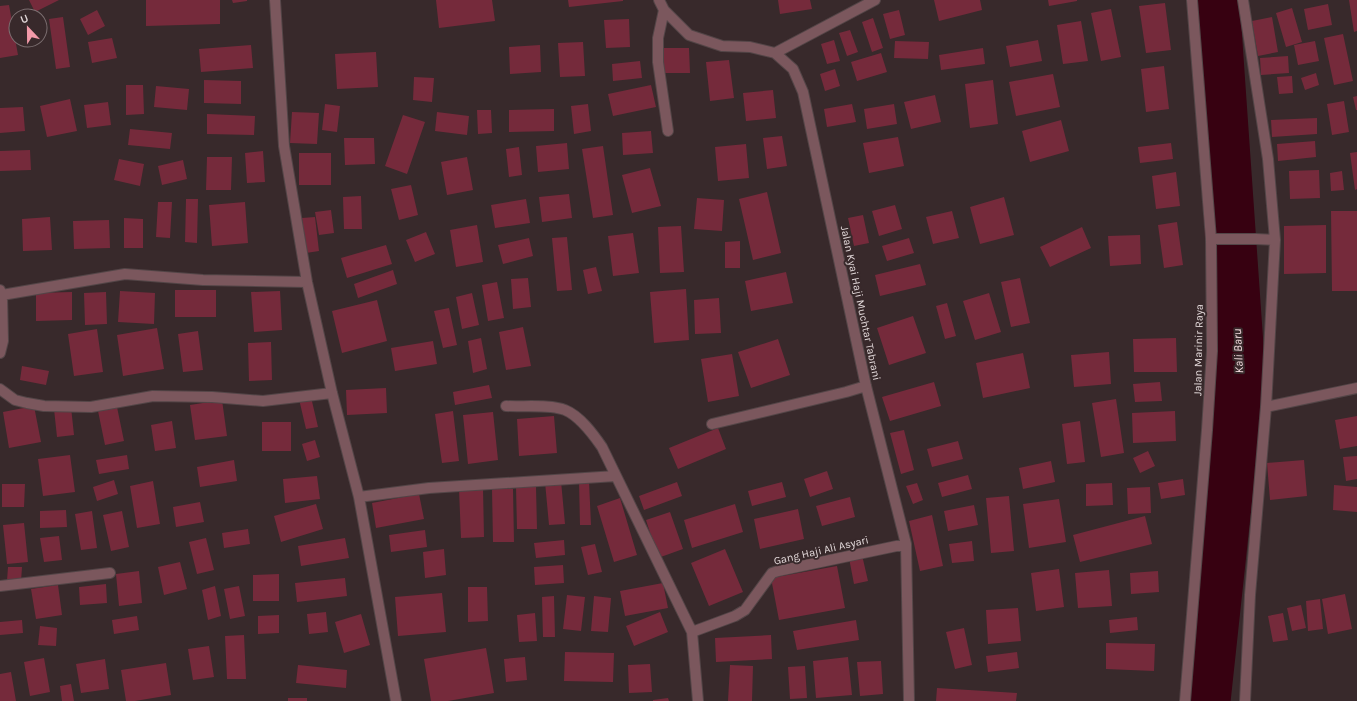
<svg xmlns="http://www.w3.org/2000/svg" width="1357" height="701" viewBox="0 0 1357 701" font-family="Karla,sans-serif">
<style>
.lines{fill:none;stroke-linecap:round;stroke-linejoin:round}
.river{stroke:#370111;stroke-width:51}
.building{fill:#752a3b}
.minor-casing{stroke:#534547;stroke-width:12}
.minor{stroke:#7b575d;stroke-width:10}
.labels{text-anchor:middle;stroke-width:4;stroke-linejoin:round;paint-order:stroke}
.street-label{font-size:11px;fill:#e3d9da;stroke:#38292b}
.water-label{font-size:12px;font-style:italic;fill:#f3dade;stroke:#38292b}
</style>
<rect width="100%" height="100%" fill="#38292b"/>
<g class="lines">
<!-- river -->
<path class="river" d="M1205 701 1240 375 1214 0"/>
</g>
<!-- building -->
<path class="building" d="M29 0H59L35 12Z
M146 0H220V24L146 26Z
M232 0H247V1L233 3Z
M436 0H492L495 21 439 28Z
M568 0H623V1L569 7Z
M778 0H810L812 9 780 14Z
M934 0H980L982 10 939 21Z
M1048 0H1077V1L1049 6Z
M1349 0H1357V31L1354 32Z
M1165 3 1171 50 1146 53 1139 6Z
M1328 4 1332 25 1308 30 1304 9Z
M9 5 18 55 0 58V6Z
M1292 8 1302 42 1286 47 1276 13Z
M1111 9 1121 57 1101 61 1091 13Z
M97 10 105 26 88 35 80 19Z
M899 10 905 35 890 39 883 14Z
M63 17 70 67 56 69 49 19Z
M1272 17 1278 52 1258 56 1252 21Z
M873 18 883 48 872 52 862 22Z
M629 19 630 47 606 48 604 20Z
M1081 21 1088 61 1063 64 1057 25Z
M850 30 858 52 847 56 839 33Z
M1343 34 1353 81 1334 85 1324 38Z
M112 38 117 58 92 63 88 42Z
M834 40 840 61 827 64 821 44Z
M1038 40 1042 61 1010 67 1006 46Z
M895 41 929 42 928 59 894 58Z
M1315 41 1319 61 1298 65 1294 45Z
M583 42 585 76 560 77 558 43Z
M251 45 253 68 201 72 199 49Z
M540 45 541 72 510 74 509 47Z
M663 48H689L690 73H663Z
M983 48 985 64 941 70 939 55Z
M376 52 378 87 337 89 335 54Z
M881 53 887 72 857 81 851 62Z
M1288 56 1289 73 1261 75 1260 58Z
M729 60 734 98 710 101 706 62Z
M640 61 642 78 613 81 612 64Z
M1164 66 1169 109 1146 112 1141 69Z
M835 69 840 86 825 91 820 74Z
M1316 73 1319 85 1305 90 1301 78Z
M1053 74 1060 107 1016 116 1009 82Z
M1292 76 1293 93 1279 94 1277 77Z
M414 77 434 78 432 102 413 100Z
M204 80 241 81V104L204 103Z
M993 80 998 124 970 128 965 84Z
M126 85H143L144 114 126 115Z
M651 85 656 107 613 116 608 94Z
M156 86 189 89 187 110 154 107Z
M773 90 776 118 746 121 743 93Z
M935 95 941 122 911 129 904 102Z
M1357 96V110H1356L1353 97Z
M70 99 77 131 47 137 40 106Z
M1344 101 1349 132 1332 135 1327 104Z
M108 102 111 125 87 128 84 105Z
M325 104 340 106 337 132 322 130Z
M588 104 591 131 574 134 571 106Z
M852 104 856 122 827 127 824 109Z
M894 104 897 124 867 129 864 109Z
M23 107 25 131 0 133V108Z
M554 109V131L509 132V110Z
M477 110H491L492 133 478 134Z
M292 112 319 113 317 144 290 143Z
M437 112 469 116 467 135 435 131Z
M207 114 255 116 254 135 207 134Z
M403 115 425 122 407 174 385 166Z
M1317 118V134L1272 137 1271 120Z
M1061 120 1069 151 1030 162 1022 131Z
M130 129 172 133 170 149 128 145Z
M651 131 653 153 623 155 622 133Z
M782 136 787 166 767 169 763 138Z
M898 137 904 166 869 173 863 143Z
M344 138H374L375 164 345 165Z
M1315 141 1316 157 1278 161 1277 144Z
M567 143 569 169 538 172 536 146Z
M1171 143 1173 159 1140 163 1138 147Z
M746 144 749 178 718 181 715 147Z
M603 146 613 215 593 218 582 149Z
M519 147 522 175 509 177 506 149Z
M30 150 31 170 0 171V151Z
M263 151 265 182 247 183 245 153Z
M1357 152V189L1355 190 1350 153Z
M299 153H331V185H299Z
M207 157H232L231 190H206Z
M467 157 473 190 447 195 441 162Z
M119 159 144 164 140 186 114 180Z
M183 160 187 179 162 185 158 166Z
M650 168 661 206 632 213 622 175Z
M1319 170 1320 198 1290 199 1289 171Z
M1342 171 1344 190 1331 191 1330 173Z
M1176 172 1180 206 1156 209 1152 176Z
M411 185 418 215 399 220 391 189Z
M767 192 781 253 753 260 739 199Z
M569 194 572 218 542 222 539 197Z
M361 196 362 229H344L343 197Z
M1004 197 1014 235 980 244 970 207Z
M697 198 724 200 722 231 694 229Z
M186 199H198L197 243 185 242Z
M526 199 530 223 495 228 491 205Z
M158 202H172L170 238 156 237Z
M245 202 248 243 212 246 209 205Z
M895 205 902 229 879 236 872 211Z
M331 210 334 233 319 235 315 212Z
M952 211 959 238 933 244 926 217Z
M1331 211H1357V291H1332Z
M863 215 869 243 854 246 848 218Z
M50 217 52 250 23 251 22 219Z
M315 217 319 251 306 253 302 218Z
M124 218 143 219V248H124Z
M109 220 110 248 74 249 73 221Z
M1177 222 1183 265 1164 268 1158 225Z
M477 225 483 262 456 267 450 230Z
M1326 225V273L1284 274V226Z
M681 226 684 272 660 273 658 227Z
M1082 227 1091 248 1050 267 1040 247Z
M426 232 435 254 415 262 406 240Z
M633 233 639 273 613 276 608 236Z
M1140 235 1141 264 1110 266 1108 236Z
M567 237 572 290 557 291 552 238Z
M529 238 533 256 503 264 498 245Z
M909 238 914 253 887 261 882 246Z
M740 241V268H725V242Z
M386 245 392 264 347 278 341 258Z
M920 264 926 285 880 296 875 275Z
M596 267 602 291 588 294 583 270Z
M393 270 397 284 358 298 354 284Z
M786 272 793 303 751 311 745 281Z
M528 278 531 307 513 309 511 279Z
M1020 278 1030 323 1011 327 1001 282Z
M497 282 504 318 488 321 482 285Z
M686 289 689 340 654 343 650 292Z
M175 290H216V317H175Z
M120 291 155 293 154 324 118 322Z
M280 291 282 330 254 332 251 292Z
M72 292V320L36 321V293Z
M106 292 107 324 85 325 84 293Z
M472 293 479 325 462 329 456 297Z
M989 293 1001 332 975 340 963 301Z
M719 298 721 333 695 334 694 300Z
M377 300 387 341 342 353 332 311Z
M947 303 956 336 945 339 936 306Z
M449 308 457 345 443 348 434 311Z
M913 316 926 353 889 365 877 328Z
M523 327 531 366 506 370 499 332Z
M157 328 164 369 123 376 117 335Z
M97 329 103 372 74 376 68 334Z
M198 331 203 370 183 372 178 334Z
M481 338 487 369 473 373 468 341Z
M1176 338 1177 372H1134L1133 339Z
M778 339 790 375 751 388 738 352Z
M433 341 437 364 395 371 391 348Z
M271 342 272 380 249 381 248 343Z
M1109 352 1111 384 1074 387 1071 355Z
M1023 353 1030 388 983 398 976 363Z
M732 354 739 396 708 402 701 359Z
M22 366 49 371 46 385 20 380Z
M934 382 941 406 890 421 882 397Z
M1160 382 1162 401 1135 402 1133 384Z
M489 385 492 398 455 405 453 392Z
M386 388 387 413 347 415 346 390Z
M311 397 318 427 306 429 299 399Z
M1116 399 1124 453 1101 457 1092 403Z
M222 400 227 436 195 440 190 405Z
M34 406 41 442 9 448 3 412Z
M71 407 74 435 57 437 54 409Z
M117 407 124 441 105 445 98 411Z
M453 411 459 461 442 463 435 414Z
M1175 411 1176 441 1133 443 1132 413Z
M493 412 498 460 468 464 463 415Z
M554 416 557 453 519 456 517 419Z
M1357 416V446L1340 449 1335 420Z
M172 421 176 448 155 451 151 425Z
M1080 421 1085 462 1067 464 1062 424Z
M262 422H291V451H262Z
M718 428 726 449 678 469 669 448Z
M904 430 914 470 901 474 890 433Z
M315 440 320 457 307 461 302 444Z
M958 441 963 459 932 467 927 449Z
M1148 451 1155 466 1140 473 1133 458Z
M70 455 75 492 43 496 38 459Z
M127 455 129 469 99 474 96 460Z
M1357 456V479L1346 481 1343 457Z
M234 460 237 481 200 487 197 467Z
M1304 460 1307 496 1270 500 1267 463Z
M1051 461 1055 482 1023 489 1019 468Z
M827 471 833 489 810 497 804 479Z
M968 475 972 489 942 497 938 483Z
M317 476 320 499 285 503 283 479Z
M1183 479 1185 495 1161 499 1158 483Z
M114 480 118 494 97 501 93 487Z
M153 481 160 524 137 528 130 486Z
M561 481 565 524 549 525 545 482Z
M579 481H589L591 525H580Z
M677 482 682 496 644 510 639 496Z
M782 482 786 497 752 506 748 491Z
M917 483 923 500 913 504 906 486Z
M1112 483 1113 505 1086 506V484Z
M2 484H25L24 507H2Z
M1334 485 1357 487V512L1333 510Z
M516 487H536L537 529H517Z
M1150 487 1151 513 1128 514 1127 488Z
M483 488 484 537 461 538 459 489Z
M492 489H513L514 542H493Z
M419 494 424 519 376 528 372 503Z
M1009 496 1014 551 991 553 986 498Z
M850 497 855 517 822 526 816 506Z
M620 498 637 555 614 562 597 506Z
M1059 499 1066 542 1029 548 1023 504Z
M200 502 204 522 176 527 173 507Z
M316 504 323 529 281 542 274 516Z
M735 504 743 532 692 548 684 520Z
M974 505 978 525 948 531 944 511Z
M798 509 804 539 760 549 754 519Z
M66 510 67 527 40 528V511Z
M92 511 97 548 81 550 75 514Z
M122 511 129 547 111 551 103 515Z
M670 512 683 549 658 558 646 520Z
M932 515 943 566 920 571 909 521Z
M1145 516 1152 544 1080 562 1073 535Z
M24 523 28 562 7 564 3 525Z
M248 529 250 544 224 548 222 533Z
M425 530 427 547 391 552 389 535Z
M59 536 62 560 44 562 40 538Z
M206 538 214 570 197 574 189 542Z
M345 538 349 558 301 566 298 546Z
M564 540 565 555 536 558 534 543Z
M972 541 974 561 952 563 949 544Z
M595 544 602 572 588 575 581 547Z
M444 549 446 575 425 578 423 552Z
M725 549 743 592 709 606 691 563Z
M862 555 868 581 854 584 849 558Z
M180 562 187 589 164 595 158 567Z
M563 565 564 583 535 585 534 567Z
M837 566 845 608 779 620 771 578Z
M8 567H22L21 582 7 581Z
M1059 569 1064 607 1036 611 1031 573Z
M1109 570 1112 606 1078 608 1075 573Z
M139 571 142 603 119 606 116 574Z
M1158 571 1159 592 1131 594 1130 573Z
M279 574V601H253V575Z
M345 578 347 596 297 602 295 583Z
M663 583 668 608 625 616 620 591Z
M106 584 107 603 80 605 79 587Z
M58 585 62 615 36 619 31 589Z
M215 586 221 616 208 620 202 590Z
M239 586 245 616 230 619 224 589Z
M468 587H487L488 621 468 622Z
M442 593 446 632 398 636 395 597Z
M1345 594 1352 629 1328 634 1322 599Z
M567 595 585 597 581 631 563 629Z
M554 596 555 637H543L542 597Z
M594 596 611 598 608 632 591 631Z
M1320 599 1323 629 1308 631 1306 601Z
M1301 605 1306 628 1292 631 1287 608Z
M1018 608 1021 641 988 644 986 610Z
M326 612 328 632 309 634 307 614Z
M660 612 668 632 634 646 626 626Z
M535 613 537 641 519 642 517 615Z
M1283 613 1288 640 1273 642 1268 616Z
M361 614 370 645 344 653 335 622Z
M279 615V633L258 634V616Z
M137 616 139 630 114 634 112 620Z
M1137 617 1138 630 1110 633 1109 620Z
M22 620 23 633 0 635V622Z
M856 620 859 640 797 650 793 631Z
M40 626 57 628 56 646 38 645Z
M964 628 972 665 955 669 946 632Z
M244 635 246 679H227L225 636Z
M771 635 772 659 716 662 715 638Z
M1106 643 1155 644 1154 671 1106 669Z
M209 646 214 677 193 680 188 649Z
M486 648 494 693 448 701H431L424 659Z
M565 652 614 653 613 682 564 681Z
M1017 652 1019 668 988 672 986 656Z
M525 657 527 680 506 682 504 659Z
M848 657 852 695 816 698 813 661Z
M44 658 50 692 30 696 24 662Z
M105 659 109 689 81 693 76 664Z
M881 661 883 694 860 696 857 662Z
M166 663 171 695 135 701H126L121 670Z
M650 664 652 692 629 693 628 665Z
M298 665 347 670 346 688 296 683Z
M730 665 753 666 752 701H728Z
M805 666 807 698 790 699 788 667Z
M11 672 16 701H0V674Z
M71 684 74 701H62L60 686Z
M937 688 1017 693 1016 701H936Z
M288 698H307V701H288Z
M668 698 669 701H653V700Z"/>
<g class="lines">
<defs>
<path id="minor" d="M275 0 284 146 307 282 332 393 359 497 396 701
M659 0 664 10 689 35 722 46 750 47 775 53 793 69 803 92 866 386 906 544 909 701
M1243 0 1268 159 1275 240 1266 407 1250 595 1245 701
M664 10 658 38V62L668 131
M775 53 875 0
M1211 239H1256L1275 240
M2 295 125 274 203 280 307 282
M0 353 3 341 2 295 0 290
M0 389 15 400 27 403 44 406 91 407 153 396 212 397 263 401 332 393
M506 406C522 407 551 404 565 410 580 416 593 434 602 447L692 632 698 701
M1266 407 1357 388
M712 424 846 392 866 386
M359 497 429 488 616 476
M0 586 110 573
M692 632 735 616 745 610 772 573 778 571 906 544
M1185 701 1207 430 1212 351 1211 239 1192 0"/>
</defs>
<!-- minor casing -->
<use href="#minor" class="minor-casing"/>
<!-- minor -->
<use href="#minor" class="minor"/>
</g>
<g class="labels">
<!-- street labels -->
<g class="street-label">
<text transform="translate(861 303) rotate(78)" y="4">Jalan Kyai Haji Muchtar Tabrani</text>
<text transform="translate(1198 350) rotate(-89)" y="4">Jalan Marinir Raya</text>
<text transform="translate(821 550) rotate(-13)" y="4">Gang Haji Ali Asyari</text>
</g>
<!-- water labels -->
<g class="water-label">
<text transform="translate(1238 351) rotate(-93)" y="4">Kali Baru</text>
</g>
</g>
<!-- north arrow -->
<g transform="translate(28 28) rotate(338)"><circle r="19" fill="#38292b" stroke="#7c6f71"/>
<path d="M0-3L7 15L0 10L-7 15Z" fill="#f39aa9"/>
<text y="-6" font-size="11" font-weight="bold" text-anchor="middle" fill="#e3d9da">U</text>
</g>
</svg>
